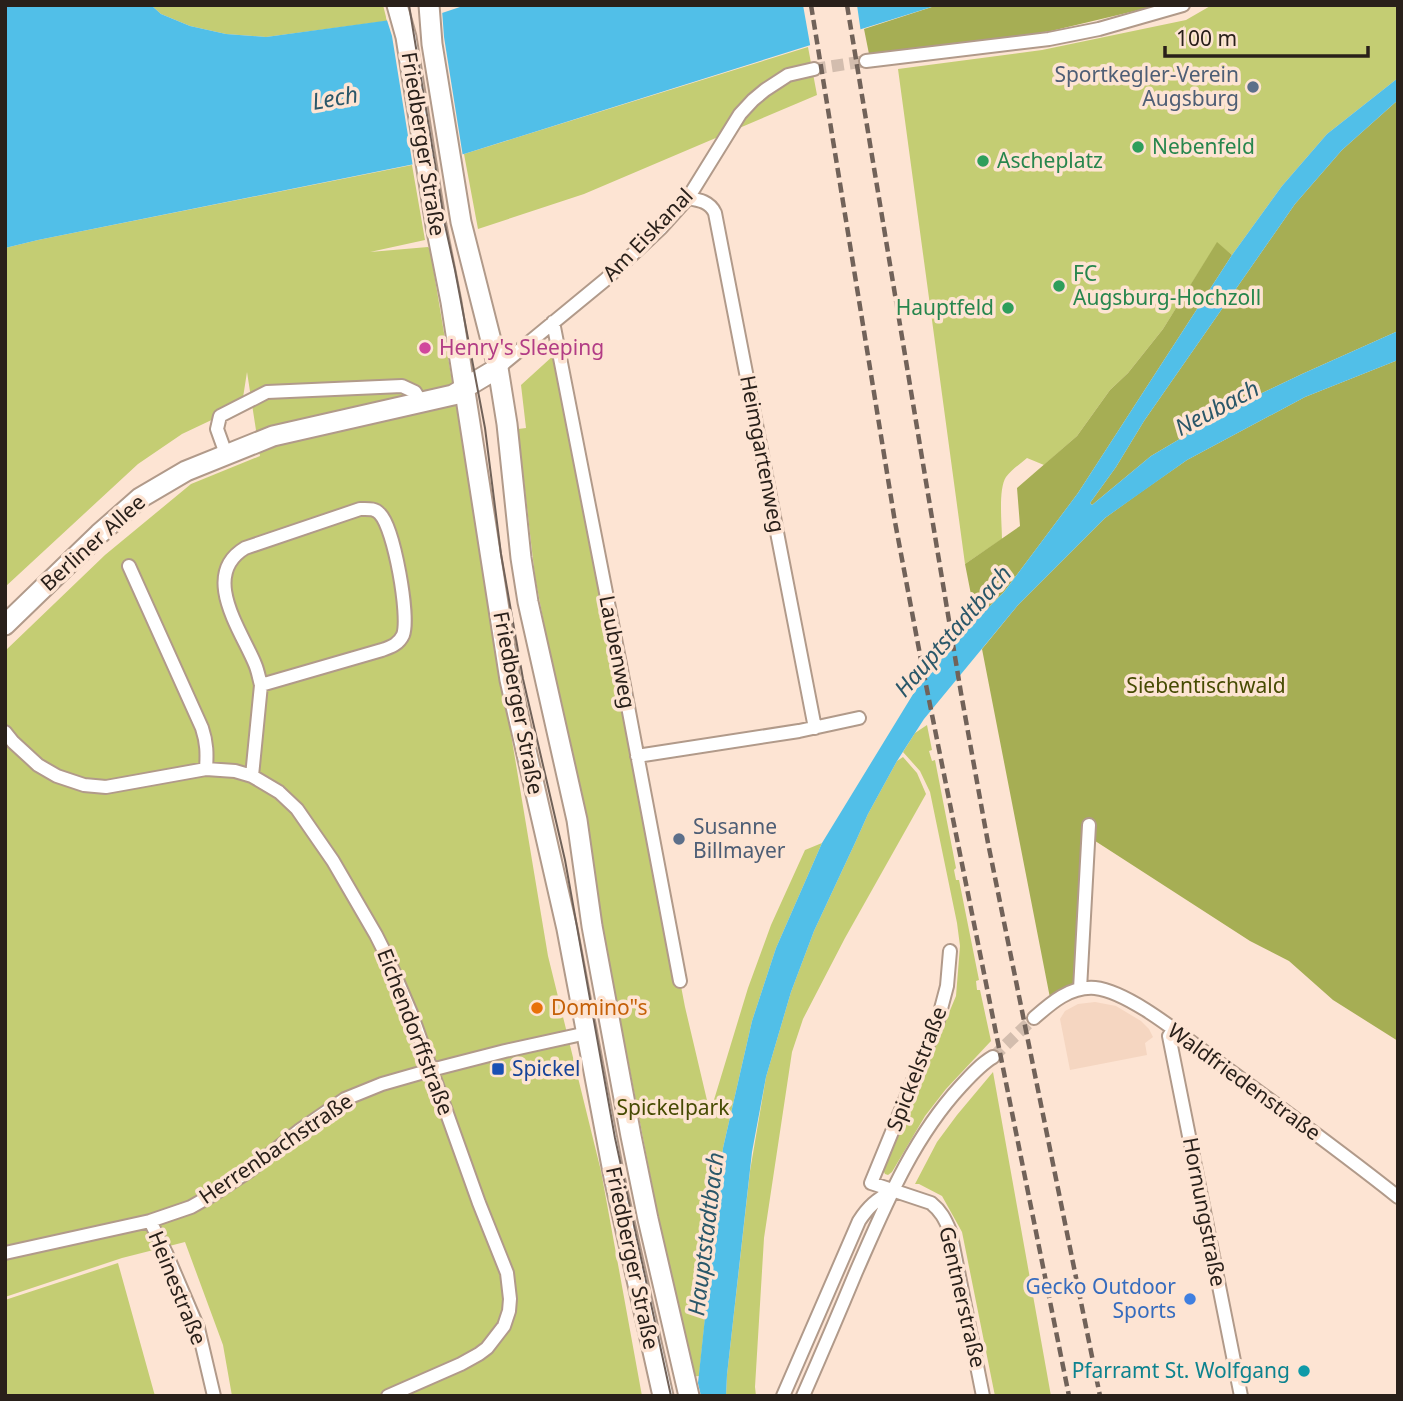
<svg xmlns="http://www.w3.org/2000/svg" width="1403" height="1401" viewBox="0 0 1403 1401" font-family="'Noto Sans',sans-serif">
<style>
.built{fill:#f5d6c1}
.green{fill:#c4cd73}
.forest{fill:#a6ae54}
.water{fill:#51bfe8}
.pier{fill:#fde4d3}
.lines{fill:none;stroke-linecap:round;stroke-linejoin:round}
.street-tunnel{stroke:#d3bdae;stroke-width:12;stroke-dasharray:12 6;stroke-linecap:butt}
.street-casing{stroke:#b19a8a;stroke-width:16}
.primary-casing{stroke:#b19a8a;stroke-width:23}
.street{stroke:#fff;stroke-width:12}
.primary{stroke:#fff;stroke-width:19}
.tram{stroke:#716259;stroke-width:2}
.rail{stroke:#716259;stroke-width:4.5;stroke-dasharray:10 5;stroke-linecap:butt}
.service-dot{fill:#5c6f8a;stroke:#fde4d3;stroke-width:2.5}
.leisure-dot{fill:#2e9e5b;stroke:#fde4d3;stroke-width:2.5}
.hotel-dot{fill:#d1479c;stroke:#fde4d3;stroke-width:2.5}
.food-dot{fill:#e8710a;stroke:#fde4d3;stroke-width:2.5}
.transit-dot{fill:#1a4fb4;stroke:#fde4d3;stroke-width:2.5}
.shop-dot{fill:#3f7fe0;stroke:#fde4d3;stroke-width:2.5}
.culture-dot{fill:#0f9aa8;stroke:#fde4d3;stroke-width:2.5}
.labels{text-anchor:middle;stroke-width:7;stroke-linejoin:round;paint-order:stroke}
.service-label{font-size:21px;fill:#4e5e75;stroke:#fde4d3;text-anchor:end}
.street-label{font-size:21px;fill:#29201a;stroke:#fde4d3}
.leisure-label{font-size:21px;fill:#27864d;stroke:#fde4d3;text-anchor:start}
.hotel-label{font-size:21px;fill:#b23c85;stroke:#fde4d3;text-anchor:start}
.park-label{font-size:21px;fill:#464b02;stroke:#fde4d3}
.food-label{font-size:21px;fill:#c56008;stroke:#fde4d3;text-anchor:start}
.transit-label{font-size:21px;fill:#164399;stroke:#fde4d3;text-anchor:start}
.shop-label{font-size:21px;fill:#366cbe;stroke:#fde4d3;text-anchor:end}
.culture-label{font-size:21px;fill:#0d838f;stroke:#fde4d3;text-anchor:end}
.water-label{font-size:23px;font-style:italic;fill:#2a5769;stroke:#fde4d3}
</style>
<rect width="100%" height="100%" fill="#fde4d3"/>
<!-- built -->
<path class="built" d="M1095 1002 1116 1006 1141 1021 1149 1029 1153 1037 1145 1043 1147 1055 1070 1070 1060 1019 1065 1011 1078 1004Z"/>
<!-- green -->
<path class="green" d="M151 5H383L387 21 266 37 226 34 190 26 161 14Z
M1212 5H1398V78L1327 134 1282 186 1232 255 1217 243 1163 329 1128 373 1110 390 1077 436 1044 465 1027 458C1020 464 1011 470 1006 477 998 489 1002 524 1002 539L965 564 898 69 1042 50 1186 20Z
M808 47 817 95 584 194 478 229 464 154Z
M412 165 425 240 370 252 428 247 430 249 548 956 601 1171 642 1396H232L223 1345 185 1242 122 1258 5 1297V651L105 555 191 484 260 456 247 372 242 404 220 416 182 434 138 464 5 587V248L38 240Z
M554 355 637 756 685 1007 710 1113 748 988 771 925 805 850 822 843 776 948 752 1021 723 1148 699 1376 689 1377 535 577 518 429 526 428 521 385Z
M927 725 932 750 929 751 932 761 935 760 956 868 954 870 956 880H959L979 980 976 981 977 990H980L991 1041 946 1089 925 1116 892 1172 888 1175 885 1174 883 1170 885 1165 956 996 960 946 957 923 930 792 920 771 903 752 915 733Z
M903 757 917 773 926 794 845 938 803 1019 792 1052 764 1238 755 1387 756 1396H726L727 1375 750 1171 766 1077 791 992 814 931 855 843 868 814 897 761Z
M993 1072 1051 1396H995L962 1232 942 1196 919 1184H915L937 1142 957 1115Z
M118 1263 155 1396H5V1300Z"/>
<!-- forest -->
<path class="forest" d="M938 5H1160L1051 31 870 59 864 29Z
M1398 100V331L1302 374 1239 404 1151 456 1092 505 1090 503 1116 467 1144 421 1295 204 1342 150Z
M1217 242 1232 255 1078 493 1004 592 976 620 965 564 1020 526 1017 488 1077 436 1110 390 1128 373 1163 329Z
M1398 360V1041L1333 1000 1289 961 1250 941 1089 837 1080 989 1051 1003 982 649 1018 605 1105 518 1141 492 1187 460 1305 397Z"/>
<!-- water -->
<path class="water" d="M5 5H151L161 14 190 26 226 34 266 37 442 13 466 5H938L464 154 38 240 5 248Z
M1398 78V100L1342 150 1295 204 1144 421 1116 467 1090 503 1092 505 1151 456 1239 404 1302 374 1398 331V360L1305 397 1187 460 1105 518 1018 605 924 719 897 761 868 814 855 843 814 931 791 992 766 1077 752 1152 727 1375 726 1396H701L698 1383 723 1148 752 1021 776 948 822 843 915 691 960 636 1004 592 1078 493 1232 255 1282 186 1327 134Z"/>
<!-- pier -->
<path class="pier" d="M803 5H857L861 33 811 50Z
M442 10 444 37 463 157 413 167 392 36 386 17Z"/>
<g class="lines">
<!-- street-tunnel -->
<path class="street-tunnel" d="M814 69 866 61
M993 1057 1034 1018"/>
<defs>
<path id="street" d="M866 61 1049 39 1099 29 1183 5
M688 198C700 200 710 202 715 213L815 728
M553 322 619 659 680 981
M498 368 605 280 661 228 688 198 740 114 753 100 765 90 788 75 814 69
M226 454 217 429 220 416 267 392 402 386 415 392 422 403
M360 509C368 509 375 508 380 514 394 528 410 617 403 635 399 644 391 647 382 650L261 685C259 678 258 671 255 664 241 630 200 575 245 548Z
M129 566 202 728C207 743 207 754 206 769
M5 732 13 742 38 765 57 776 84 785 106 787 206 769 235 771 252 776 279 792 297 809 333 861 376 935 388 959 411 1013 479 1203 507 1273 510 1299 509 1311 504 1326 487 1348 479 1354 461 1364 388 1396
M637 756 799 731 859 718
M252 776 261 685
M950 951 947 986 938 1020 871 1183 931 1203C941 1211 945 1219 950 1231L983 1396
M1080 989 1089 825
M1034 1018C1051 1003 1070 986 1095 988 1131 992 1187 1040 1218 1062 1278 1106 1339 1150 1398 1197
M1173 1030 1169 1036 1241 1396
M150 1221 166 1253 198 1328 214 1396
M5 1253 150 1221 191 1207 212 1195 249 1171 300 1130 345 1099 382 1084 431 1070 505 1051 587 1033
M783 1396 859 1221C868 1207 877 1199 892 1191
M803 1396C821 1355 839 1313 856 1272 885 1206 912 1139 961 1086 971 1075 981 1064 993 1057"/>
<path id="primary" d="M397 5 406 37 436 226 451 302 510 680 567 929 614 1177 663 1396
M429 5 432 44 461 222 498 368 507 424 521 558 528 602 577 820 592 926 631 1136 648 1219 689 1396
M5 625 99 534 140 498 186 471 273 436 453 395 498 368"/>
</defs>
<!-- street casing -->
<use href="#street" class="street-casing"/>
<!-- primary casing -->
<use href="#primary" class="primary-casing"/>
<!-- street -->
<use href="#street" class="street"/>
<!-- primary -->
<use href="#primary" class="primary"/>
<!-- tram -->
<path class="tram" d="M409 5 445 225 455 270 485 428 501 554 523 679 565 860 615 1138 671 1396"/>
<!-- rail -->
<path class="rail" d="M811 5 895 522 921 660 1069 1396
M847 5 961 693 988 843 1100 1396"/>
</g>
<!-- markers -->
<g class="service-dot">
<circle cx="1253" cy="87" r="7"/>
<circle cx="679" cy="839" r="7"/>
</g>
<g class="leisure-dot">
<circle cx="1138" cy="147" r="7"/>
<circle cx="983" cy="161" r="7"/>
<circle cx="1059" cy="286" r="7"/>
<circle cx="1008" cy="308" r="7"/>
</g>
<circle class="hotel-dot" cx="425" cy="348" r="7"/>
<circle class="food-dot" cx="537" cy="1008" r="7"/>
<rect class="transit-dot" x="491" y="1062" width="14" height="14" rx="3.5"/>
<circle class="shop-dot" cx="1190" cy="1299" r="7"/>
<circle class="culture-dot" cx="1304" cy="1371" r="7"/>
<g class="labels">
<!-- service labels -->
<g class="service-label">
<text x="1239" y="82">Sportkegler-Verein<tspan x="1239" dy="24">Augsburg</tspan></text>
<text x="693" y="834" text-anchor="start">Susanne<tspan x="693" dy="24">Billmayer</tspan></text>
</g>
<!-- street labels -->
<g class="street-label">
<text transform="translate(423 144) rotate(81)" y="7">Friedberger Straße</text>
<text transform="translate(648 235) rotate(-46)" y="7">Am Eiskanal</text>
<text transform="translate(762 454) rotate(79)" y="7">Heimgartenweg</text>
<text transform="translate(93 543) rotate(-42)" y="7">Berliner Allee</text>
<text transform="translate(617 652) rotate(79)" y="7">Laubenweg</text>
<text transform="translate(518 703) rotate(79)" y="7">Friedberger Straße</text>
<text transform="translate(415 1032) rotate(69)" y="7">Eichendorffstraße</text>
<text transform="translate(917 1069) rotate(-69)" y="7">Spickelstraße</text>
<text transform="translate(1244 1082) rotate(36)" y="7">Waldfriedenstraße</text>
<text transform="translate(276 1149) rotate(-34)" y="7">Herrenbachstraße</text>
<text transform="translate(1204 1212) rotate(79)" y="7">Hornungstraße</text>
<text transform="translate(632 1258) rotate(78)" y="7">Friedberger Straße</text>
<text transform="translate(177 1288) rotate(68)" y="7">Heinestraße</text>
<text transform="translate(962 1297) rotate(77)" y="7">Gentnerstraße</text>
</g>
<!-- leisure labels -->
<g class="leisure-label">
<text x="1152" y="154">Nebenfeld</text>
<text x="997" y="168">Ascheplatz</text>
<text x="1073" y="281">FC<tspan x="1073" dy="24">Augsburg-Hochzoll</tspan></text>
<text x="994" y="315" text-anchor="end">Hauptfeld</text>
</g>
<!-- hotel labels -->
<g class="hotel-label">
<text x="439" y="355">Henry's Sleeping</text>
</g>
<!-- park labels -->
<g class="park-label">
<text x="1206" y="693">Siebentischwald</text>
<text x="673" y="1115">Spickelpark</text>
</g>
<!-- food labels -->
<g class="food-label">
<text x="551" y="1015">Domino"s</text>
</g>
<!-- transit labels -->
<g class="transit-label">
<text x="512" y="1076">Spickel</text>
</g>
<!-- shop labels -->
<g class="shop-label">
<text x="1176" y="1294">Gecko Outdoor<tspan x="1176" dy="24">Sports</tspan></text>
</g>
<!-- culture labels -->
<g class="culture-label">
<text x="1290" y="1378">Pfarramt St. Wolfgang</text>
</g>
<!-- water labels -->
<g class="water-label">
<text transform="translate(335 98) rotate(-10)" y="8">Lech</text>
<text transform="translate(1217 408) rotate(-28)" y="8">Neubach</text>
<text transform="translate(953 631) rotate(-49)" y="8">Hauptstadtbach</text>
<text transform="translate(706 1234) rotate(-83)" y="8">Hauptstadtbach</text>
</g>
</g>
<!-- border -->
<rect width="1403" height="1401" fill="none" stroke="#29201a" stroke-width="14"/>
<!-- scale -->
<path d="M1165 46v10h203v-10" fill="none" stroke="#29201a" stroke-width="3.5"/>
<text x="1176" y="46" font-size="21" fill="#29201a" stroke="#fde4d3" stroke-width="5" paint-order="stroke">100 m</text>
</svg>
